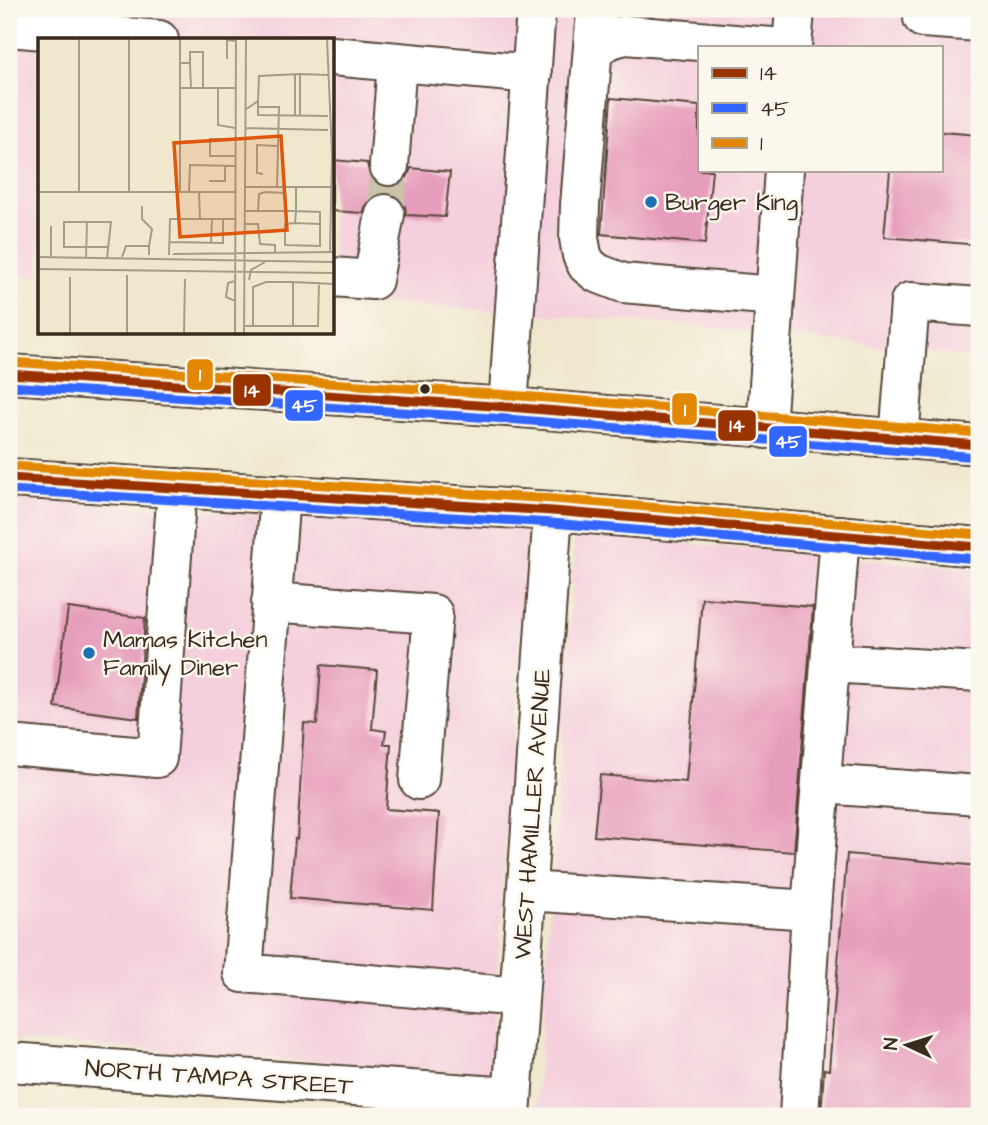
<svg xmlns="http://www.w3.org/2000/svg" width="988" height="1125" viewBox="0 0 988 1125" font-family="'Architects Daughter',sans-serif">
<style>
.built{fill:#f4cfdc;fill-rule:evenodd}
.building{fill:#e79dbc}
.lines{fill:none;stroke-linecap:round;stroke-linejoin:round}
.minor-tunnel{stroke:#cbc2aa;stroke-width:38;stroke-dasharray:38 19;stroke-linecap:butt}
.minor-casing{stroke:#564638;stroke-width:42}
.major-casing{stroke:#564638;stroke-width:42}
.minor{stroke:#fff;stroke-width:38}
.major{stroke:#fff;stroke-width:38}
.bus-1-casing{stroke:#fbf7ec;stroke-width:14}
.bus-2-casing{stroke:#fbf7ec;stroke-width:14}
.bus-3-casing{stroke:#fbf7ec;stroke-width:14}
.bus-1{stroke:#930;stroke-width:9}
.bus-2{stroke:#36f;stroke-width:9}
.bus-3{stroke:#e28804;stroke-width:9}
.poi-dot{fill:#1f6fb2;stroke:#fbf7ec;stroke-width:2.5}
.bus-dot{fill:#3b2a1e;stroke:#fbf7ec;stroke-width:2.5}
.labels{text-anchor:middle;stroke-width:5;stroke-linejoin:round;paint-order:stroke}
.poi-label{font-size:24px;fill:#3b2a1e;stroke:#fbf7ec;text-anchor:start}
.street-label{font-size:24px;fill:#3b2a1e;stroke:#fbf7ec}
.inset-road{fill:none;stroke:#a79c87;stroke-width:2}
.view{fill:#df570d;fill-opacity:0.15;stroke:#df570d;stroke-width:3.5}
.inset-edge{fill:none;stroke:#3b2a1e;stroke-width:3.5}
.line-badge{stroke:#fbf7ec;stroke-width:2.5}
.badge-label{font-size:19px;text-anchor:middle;font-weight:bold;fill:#fff}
</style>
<rect width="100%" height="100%" fill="#fbf7ec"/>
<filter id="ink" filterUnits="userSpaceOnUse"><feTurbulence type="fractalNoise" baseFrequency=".0143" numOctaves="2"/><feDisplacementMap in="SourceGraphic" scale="14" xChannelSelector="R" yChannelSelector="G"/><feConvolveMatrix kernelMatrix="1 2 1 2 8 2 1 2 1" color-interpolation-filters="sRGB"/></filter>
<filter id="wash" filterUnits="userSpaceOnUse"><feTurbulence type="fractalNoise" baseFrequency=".00686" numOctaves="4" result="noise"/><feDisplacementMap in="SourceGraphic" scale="28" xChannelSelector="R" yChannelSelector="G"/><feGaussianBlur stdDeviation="1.57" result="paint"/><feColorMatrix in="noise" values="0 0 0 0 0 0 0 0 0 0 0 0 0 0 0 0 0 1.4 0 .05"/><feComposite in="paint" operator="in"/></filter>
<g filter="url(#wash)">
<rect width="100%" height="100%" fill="#efe8cd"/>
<!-- built -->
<path class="built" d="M9 9H979V358L707 327 333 299 332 40H40V277L9 275ZM699 47H941V170H699Z
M9 499 527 530 490 1074 9 1040Z
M575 534 979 569V1116H536Z"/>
<g id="blocks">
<!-- building -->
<path class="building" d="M611 98 699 106V170H712L705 244 601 234Z
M941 132 979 135V245L884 237 890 170H941Z
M332 160 367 163 370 176 377 184 387 188 399 185 407 178 411 168 450 172 445 217 406 215 405 206 400 198 388 192 378 193 369 199 363 213 332 211Z
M702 598 813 607 794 852 594 836 600 775 686 782Z
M68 608 145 618 138 718 55 707Z
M321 665 377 670 372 729 386 731 384 744H391L386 809 439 813 433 910 290 898 295 839H297L304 723 317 724Z
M847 854 979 866V1116H821L824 1069 829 1070Z"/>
</g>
</g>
<g filter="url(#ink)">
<use href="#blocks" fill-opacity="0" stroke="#564638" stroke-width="2"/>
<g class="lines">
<!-- minor-tunnel -->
<path class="minor-tunnel" d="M385 214 389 166"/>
<defs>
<path id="minor" d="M600 9 596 14 594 34 580 205 579 238 582 255 587 265 597 273 623 283 775 296
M923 9V18L979 22
M9 27 159 40
M792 47 795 9
M593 51C603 41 612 38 626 35L772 47
M332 56 532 74
M389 166 397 62
M332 277 373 280 385 214
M508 407 536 9
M766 429 784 170
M899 439 910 302 979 307
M280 494 243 973 519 997
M271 602 433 614 419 780
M830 663 979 672
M9 745 157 758 177 488
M822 784 979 795
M527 891 811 910 840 535
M9 1062 512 1097
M511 1116 553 511
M799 1116 811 910"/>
<path id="major" d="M9 374 508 407 979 445
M9 478 553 511 979 547"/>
</defs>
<!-- minor casing -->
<use href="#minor" class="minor-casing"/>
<!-- major casing -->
<use href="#major" class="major-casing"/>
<!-- minor -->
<use href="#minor" class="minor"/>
<!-- major -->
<use href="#major" class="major"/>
<defs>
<path id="bus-1" d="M9 374 508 407 979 445
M9 478 553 511 979 547"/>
<path id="bus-2" d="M9 386 507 419 978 457
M9 490 552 523 978 559"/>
<path id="bus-3" d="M10 362 509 395 979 433
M10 466 554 499 979 535"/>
</defs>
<!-- bus-1 casing -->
<use href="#bus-1" class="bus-1-casing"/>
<!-- bus-2 casing -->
<use href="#bus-2" class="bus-2-casing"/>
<!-- bus-3 casing -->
<use href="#bus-3" class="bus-3-casing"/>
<!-- bus-1 -->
<use href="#bus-1" class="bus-1"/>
<!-- bus-2 -->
<use href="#bus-2" class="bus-2"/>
<!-- bus-3 -->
<use href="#bus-3" class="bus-3"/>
</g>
</g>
<!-- markers -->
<g class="poi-dot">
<circle cx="651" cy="202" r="7"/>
<circle cx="89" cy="653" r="7"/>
</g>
<circle class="bus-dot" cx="425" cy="389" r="6"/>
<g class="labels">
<!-- poi labels -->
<g class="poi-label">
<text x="665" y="210">Burger King</text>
<text x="103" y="647">Mamas Kitchen<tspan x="103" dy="28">Family Diner</tspan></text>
</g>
<!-- street labels -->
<g class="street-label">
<text transform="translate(532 814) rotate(-86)" y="8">WEST HAMILLER AVENUE</text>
<text transform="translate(219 1077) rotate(4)" y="8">NORTH TAMPA STREET</text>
</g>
</g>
<!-- overview -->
<g transform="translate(38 38)">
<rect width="296" height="296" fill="#efe8cd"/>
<path class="inset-road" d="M289 1 294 116 292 214M189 21V2L198 3M142 25H152V14H165V50M152 25 153 50M142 50H198M180 50V87L197 90M220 63V77L290 78M220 69H241L239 149M207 72 220 63 221 38 262 36M257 77V36M262 77V36L290 37M207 90 290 92M197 101H172V118H197M225 136 219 135V107L240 108M171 143H187V128M207 149H294M0 154H198M41 154V1M91 154V1M142 154V1M151 154 152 127 198 128M161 154 162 181H197M104 168V181L114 191 111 208M207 173H258L282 174V208L247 207V186L257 185 258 173V149M220 173 221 156 227 154 247 155 248 173M257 185 282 186M207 186H220L222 206 237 207V214M132 204 185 205V181M173 205 174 181M135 216 296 214M131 217 132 181H162M0 219 296 224M13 219V188M84 219 88 208H111V217M48 220 49 184M69 220 73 184H26V209H70M0 231 296 235M211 242 213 232 227 224M197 243 190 245 188 259 197 263M255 244 296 246M206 288H280L281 244M215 288V249L228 244H255V288M32 295V239M89 295V237M146 295 147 241M197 295 198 1M206 295 208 1"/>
<path class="view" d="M243 98 249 192 142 199 136 105Z"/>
<rect width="296" height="296" class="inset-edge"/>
</g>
<g class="line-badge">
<rect x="186" y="358" width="28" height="33" rx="7" fill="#e28804"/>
<rect x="232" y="373" width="40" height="34" rx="7" fill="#930"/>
<rect x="284" y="389" width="40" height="33" rx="7" fill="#36f"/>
<rect x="671" y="392" width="27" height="34" rx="7" fill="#e28804"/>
<rect x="717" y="409" width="40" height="33" rx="7" fill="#930"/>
<rect x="768" y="425" width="40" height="33" rx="7" fill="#36f"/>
</g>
<g class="badge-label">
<text x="200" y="381">1</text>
<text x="252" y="397">14</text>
<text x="304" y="412">45</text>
<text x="685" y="416">1</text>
<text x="737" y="432">14</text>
<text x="788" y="448">45</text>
</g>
<!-- margin -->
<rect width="988" height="1125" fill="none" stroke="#fbf7ec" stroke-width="35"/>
<!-- legend -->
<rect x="698" y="46" width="245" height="126" fill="#fbf7ec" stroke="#aea59a" stroke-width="2"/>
<rect x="712" y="68" width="35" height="10" fill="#993300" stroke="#aea59a" stroke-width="2"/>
<text x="760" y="80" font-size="21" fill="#3b2a1e">14</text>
<rect x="712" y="103" width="35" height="10" fill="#3366ff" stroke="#aea59a" stroke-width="2"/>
<text x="760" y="116" font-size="21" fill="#3b2a1e">45</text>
<rect x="712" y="138" width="35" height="10" fill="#e28804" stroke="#aea59a" stroke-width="2"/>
<text x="760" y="150" font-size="21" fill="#3b2a1e">1</text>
<!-- north arrow -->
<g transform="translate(907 1045) rotate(274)" stroke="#fbf7ec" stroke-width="5" paint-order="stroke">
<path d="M0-5L12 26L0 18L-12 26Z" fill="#3b2a1e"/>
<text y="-10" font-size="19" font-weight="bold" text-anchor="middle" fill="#3b2a1e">N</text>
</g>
</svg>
